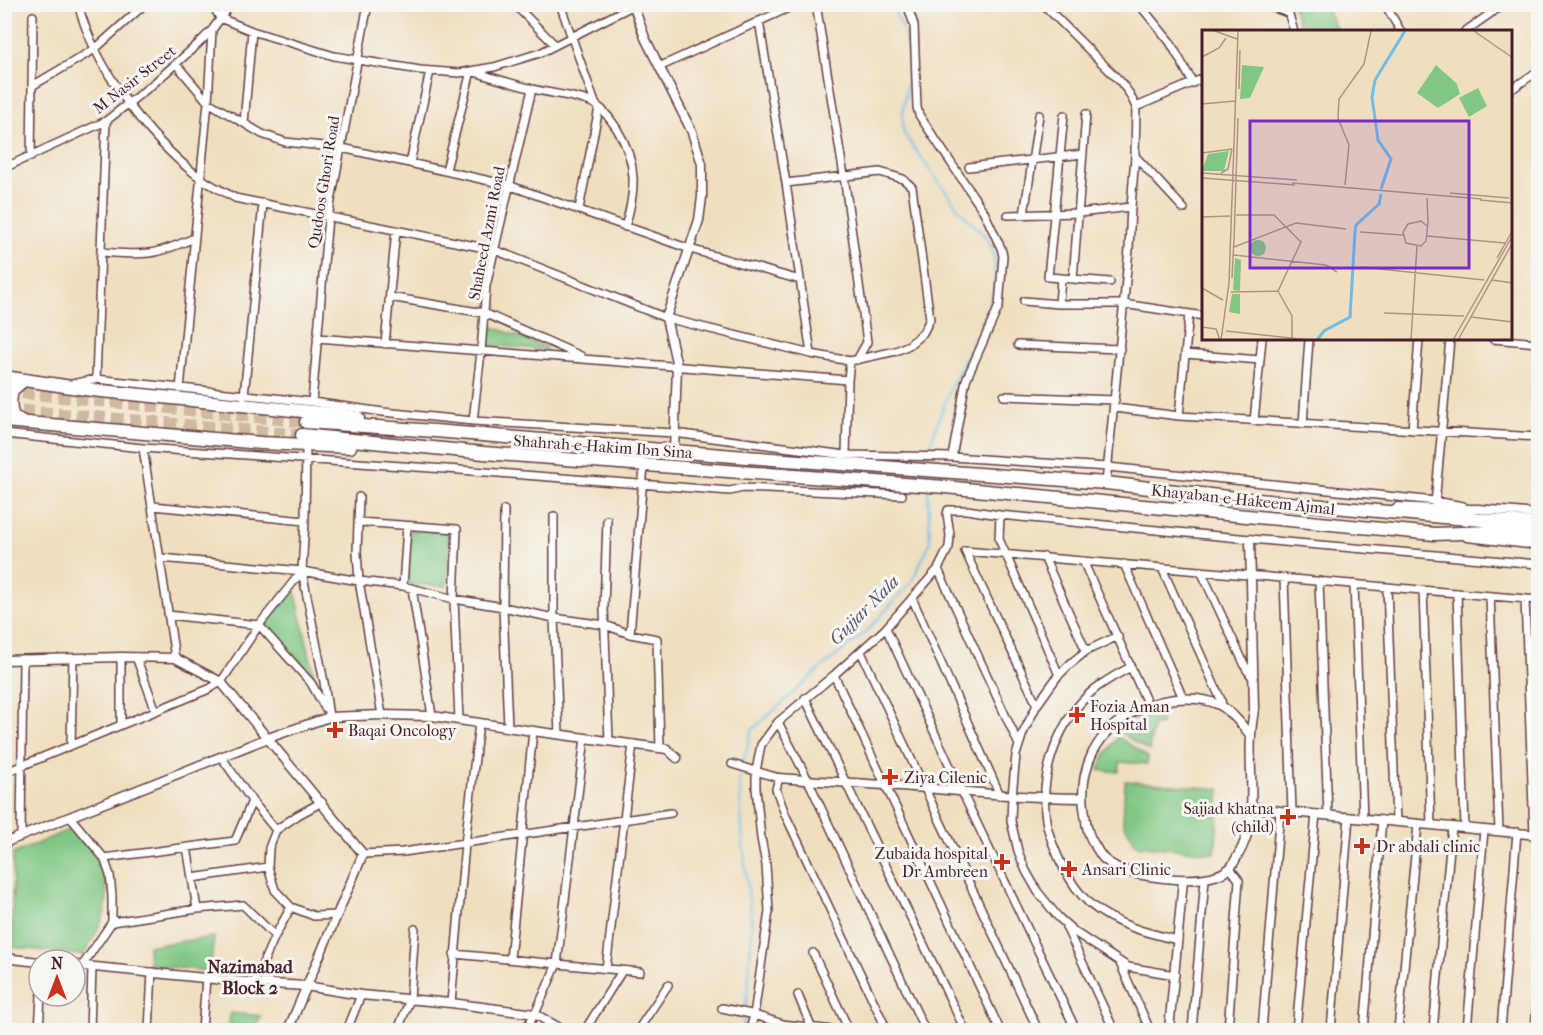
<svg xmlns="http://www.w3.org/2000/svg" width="1543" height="1035" viewBox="0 0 1543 1035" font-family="'IM FELL French Canon',serif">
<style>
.green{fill:#80c783;stroke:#657357;stroke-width:1.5}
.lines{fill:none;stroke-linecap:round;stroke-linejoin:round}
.stream{stroke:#6dbde8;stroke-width:2}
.trunk-tunnel{stroke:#cfb9a1;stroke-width:12;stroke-dasharray:12 6;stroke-linecap:butt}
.minor-casing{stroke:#633c41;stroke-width:10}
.tertiary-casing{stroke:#633c41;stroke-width:11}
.trunk-casing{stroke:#633c41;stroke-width:15}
.minor{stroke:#fff;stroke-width:7}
.tertiary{stroke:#fff;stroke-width:8}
.trunk{stroke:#fff;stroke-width:12}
.poi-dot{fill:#c8321e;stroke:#f6f6f2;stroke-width:2}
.labels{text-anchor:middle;stroke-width:6;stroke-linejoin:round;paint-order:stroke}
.street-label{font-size:16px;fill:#4a1f2b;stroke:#f6f6f2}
.poi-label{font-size:16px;fill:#4a1f2b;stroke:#f6f6f2;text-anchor:start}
.water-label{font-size:18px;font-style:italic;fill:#56566d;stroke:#f6f6f2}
.neighbourhood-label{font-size:18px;font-weight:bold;fill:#4a1f2b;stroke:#f6f6f2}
.inset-river{fill:none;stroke:#6dbde8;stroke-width:3}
.inset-road{fill:none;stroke:#ae9284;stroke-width:1.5}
.view{fill:#7b2cbf;fill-opacity:0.15;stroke:#7b2cbf;stroke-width:3}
.inset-edge{fill:none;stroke:#4a1f2b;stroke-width:3}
</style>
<rect width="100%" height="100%" fill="#f6f6f2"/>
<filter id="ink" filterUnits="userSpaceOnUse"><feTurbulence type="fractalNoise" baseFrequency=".0167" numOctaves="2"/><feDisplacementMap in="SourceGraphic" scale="12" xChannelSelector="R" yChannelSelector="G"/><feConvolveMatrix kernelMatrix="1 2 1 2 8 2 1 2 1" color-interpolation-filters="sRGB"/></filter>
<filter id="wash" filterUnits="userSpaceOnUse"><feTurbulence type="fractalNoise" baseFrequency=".008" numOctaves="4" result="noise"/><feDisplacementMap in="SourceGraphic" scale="24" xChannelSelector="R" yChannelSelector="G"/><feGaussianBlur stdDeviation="1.35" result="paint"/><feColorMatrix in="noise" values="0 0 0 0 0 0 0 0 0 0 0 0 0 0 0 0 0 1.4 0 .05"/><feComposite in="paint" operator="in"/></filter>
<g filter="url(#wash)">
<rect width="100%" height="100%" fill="#f0dfbf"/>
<!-- green -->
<path class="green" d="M1292 5H1325L1337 31H1302Z
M488 325 546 347V350L487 345Z
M410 530 449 531 447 586 408 584Z
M294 586 315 679 265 624Z
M1159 710 1162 712 1161 725H1153L1149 751 1120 732C1133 722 1144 714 1159 710Z
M1118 737 1148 757 1147 764 1120 762 1119 772 1099 770 1104 757Z
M1125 781 1220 789 1215 853 1136 845 1123 822Z
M68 830C76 835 85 841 91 848 104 862 109 887 106 906 103 924 92 939 84 954L80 955 12 947 13 854Z
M214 937 210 971 149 965 148 946Z
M230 1013 261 1016 255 1030H229Z"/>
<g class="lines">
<!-- stream -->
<path class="stream" d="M891 4 904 32 910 63 903 108V132L919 155 961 212 989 240 995 262 994 289 984 320 951 387 937 424 926 458 927 466
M743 1030 748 988 752 927 743 845 739 777 752 730 821 668 866 632 911 583 930 543 928 490"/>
</g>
</g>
<g filter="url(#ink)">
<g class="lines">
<!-- trunk-tunnel -->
<path class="trunk-tunnel" d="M4 391 306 422
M4 409 302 435"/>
<defs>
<path id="minor" d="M78 4C95 68 147 137 199 177 210 185 223 191 235 198L495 250 666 318 811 354 850 361 896 351 909 345 923 333 930 319 912 187 903 179 880 172 786 183
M212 4 220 18
M514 4 555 45
M560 4 595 103
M816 4 844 176 867 342 857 360
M907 4 914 25 917 107 919 115 984 212 1001 248 1003 256 999 306 966 380 952 457
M1043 4 1120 81 1129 93 1136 107 1135 156 1131 207 1129 249 1106 483
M1139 4 1170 42 1193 83
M1264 4 1288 13
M1286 4 1294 32
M1385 4 1401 32
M220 18 252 31 334 56 420 70 459 73 494 67 540 53 636 4
M759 21 786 183 811 354
M1464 32 1504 4
M176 64 208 102 262 134 285 142 342 148 508 185 690 249 800 280
M659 67 797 4
M32 86 95 49 145 4
M1512 89 1538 71
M1136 107 1204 78
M244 123 252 31
M1135 156 1184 209
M31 157 33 16
M410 163 430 71
M969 167 1083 154
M4 168 106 121 153 84 198 44 212 30 231 4
M446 170 471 71C491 77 512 84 533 89 547 93 585 97 596 105 605 111 611 120 617 129 638 163 636 191 625 227
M579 209 599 108
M1008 215 1079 213 1131 207
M1024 215 1039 115
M101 252C117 253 133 255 149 253 165 251 180 244 194 238
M1061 278 1048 277 1064 115
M1073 279 1086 114
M390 297 484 313 581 356
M1024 301 1059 304H1123L1204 316
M1059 304 1061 278 1110 282
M317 338 848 380
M1493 339 1538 343
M385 344 396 230
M1018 345 1120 349
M1185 354 1260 360
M96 379 106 121
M72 384 96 379 312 402 383 412 473 421 674 433 846 455 952 457 1108 467 1435 501 1463 506
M180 389 208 102 212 30
M244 396 263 203
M1004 396 1115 400
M312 402 328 217 368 4
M1115 408 1179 416 1538 437
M1179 416 1189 314
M473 421 481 352 486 286 532 89
M1254 421 1262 339
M1303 424 1309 339
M1412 430 1419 339
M4 434 143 448 460 470 730 491 743 488 902 495
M306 446 305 521 302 571 324 682 329 717
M143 448 175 658
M846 455 848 380 850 361
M359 497 357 552 359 581 382 715
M1435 504 1450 339
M153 506 305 521
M504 510 503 607 508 727
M1000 515 999 539 1059 675
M554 516V618L559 734
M607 520 604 608 609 741
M359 522 457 529 454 599 459 720
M1044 557 1086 651
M161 558 302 571 359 581 403 586 454 599 503 607 554 618 605 625 630 634 657 639 660 748
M1083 561 1148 705
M1124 564 1183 698
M1162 568 1221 700 1222 706
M938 569 1019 745
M1201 571 1247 670 1253 678
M1284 578 1292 812
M1319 581 1328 815
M1354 584 1363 819
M403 586 407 526
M1387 587 1396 822
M412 588 432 716
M1423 590 1431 825
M1457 593 1465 828
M1490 596 1499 831
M912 598 1000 795
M1525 599 1534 834
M168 615 259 625 311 683 325 708
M886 628 962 792 1076 1030
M630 634 644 466
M1118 636 1086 651 1070 664 1057 677 1037 705 1023 733 1016 755 1012 796 1011 821 1018 851 1026 871 1038 892 1058 917 1076 933 1128 967 1175 975
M861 652 1038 1030
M136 657 156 711
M1131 667C1119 673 1107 680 1096 688 1059 718 1039 773 1046 820 1048 835 1055 850 1061 863 1068 877 1078 893 1090 904 1116 925 1146 933 1178 940
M834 675 1000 1030
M805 698 965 1030
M1037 705 965 551 1538 600
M778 722 808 780 925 1030
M121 725V657
M71 745 73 658
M222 758 252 801 276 830
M732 764 779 778 776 789 785 814 887 1030
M4 773 209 689 221 682 259 625 302 571
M322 802 298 815 276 830 269 848 268 867 275 890 291 907 314 916 337 915
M70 817 104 858 110 875 112 896V922L82 966
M21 836 23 659
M187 847 197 909
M363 854 403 852 671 813
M104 858 235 841 252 801
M192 878 268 867
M112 922 197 909 243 905 275 936
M1066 927 1114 1030
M813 953 849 1030
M454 954 640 972
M510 959 533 731
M1119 961 1149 1028
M606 969 633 744
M254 983 275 936 291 907
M798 995 812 1029
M451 1003 465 844 479 723
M722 1008 751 1014 786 1025
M39 1030 41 996
M90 1030 92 968
M149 1030 152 972
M202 1030 206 978
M347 1030 361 995
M398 1030 410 999 415 929
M525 1030 535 1014 557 964 585 738
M585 1030 622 971
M638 1030 668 985
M750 1030 754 1015 769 911 766 865 761 838 756 788V771L761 745 778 722 834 675 884 630 938 569 949 547 950 535 947 514 948 510H967L1000 515 1250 539 1538 564
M1192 1030 1205 879
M1228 1030 1239 880 1230 868
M1262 1030 1280 811
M1296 1030 1316 814
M1331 1030 1349 817
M1364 1030 1382 820
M1398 1030 1418 824
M1433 1030 1452 827
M1467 1030 1484 830
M1501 1030 1517 832
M1535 1030 1538 991"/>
<path id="tertiary" d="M633 4 645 38 692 132 702 164V197L699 220 666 318 677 366 674 451
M1398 507 1434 509H1478L1538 514
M1467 537 1538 545
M1250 539 1254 709C1253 718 1251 727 1251 736 1248 776 1260 821 1237 857 1235 860 1233 865 1230 868 1214 882 1183 880 1164 878 1144 876 1120 873 1104 859 1100 855 1097 849 1094 844 1088 836 1086 824 1085 814 1081 792 1083 772 1093 752 1113 715 1156 695 1197 699 1206 700 1215 702 1223 707 1234 714 1242 725 1251 736
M4 660 121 657 175 658 221 682 363 854 288 1030
M779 778C828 782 877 784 926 788 978 793 1030 798 1082 798
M1251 807 1280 811 1538 835
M4 843 268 738 329 717 382 715 432 716 533 731 667 749 677 758
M4 958 39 962
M75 965 254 983 306 986 361 995 451 1003 535 1014 563 1030
M786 1025 829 1030
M1169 1030 1183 880"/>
<path id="trunk" d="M4 377 92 390 332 414 358 418
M4 421 261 443 350 447
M23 422 13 417C9 408 10 399 12 390L24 380
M306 422 435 431 746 457 1106 483 1236 498 1443 517 1538 524
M302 435 484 453 945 487 1434 534 1490 532 1538 536"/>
</defs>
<!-- minor casing -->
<use href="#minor" class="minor-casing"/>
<!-- tertiary casing -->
<use href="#tertiary" class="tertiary-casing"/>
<!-- trunk casing -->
<use href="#trunk" class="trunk-casing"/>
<!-- minor -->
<use href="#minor" class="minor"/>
<!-- tertiary -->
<use href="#tertiary" class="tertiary"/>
<!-- trunk -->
<use href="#trunk" class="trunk"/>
</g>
</g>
<!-- markers -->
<g class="poi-dot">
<path d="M1074 706h6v6h6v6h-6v6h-6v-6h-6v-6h6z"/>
<path d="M332 721h6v6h6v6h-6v6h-6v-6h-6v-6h6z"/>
<path d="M887 768h6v6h6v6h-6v6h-6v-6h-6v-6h6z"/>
<path d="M1285 808h6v6h6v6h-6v6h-6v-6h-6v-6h6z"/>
<path d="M1359 837h6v6h6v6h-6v6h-6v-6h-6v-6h6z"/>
<path d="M999 853h6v6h6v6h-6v6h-6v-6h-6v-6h6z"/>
<path d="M1066 860h6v6h6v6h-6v6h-6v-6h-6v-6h6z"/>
</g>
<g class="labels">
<!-- street labels -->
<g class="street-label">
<text transform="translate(134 79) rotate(-38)" y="6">M Nasir Street</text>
<text transform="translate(323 182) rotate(-81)" y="6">Qudoos Ghori Road</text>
<text transform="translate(486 233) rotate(-79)" y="6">Shaheed Azmi Road</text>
<text transform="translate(603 446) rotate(4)" y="6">Shahrah-e-Hakim Ibn Sina</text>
<text transform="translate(1243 499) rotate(6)" y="6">Khayaban-e-Hakeem Ajmal</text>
</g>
<!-- poi labels -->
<g class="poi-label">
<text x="1090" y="712">Fozia Aman<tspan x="1090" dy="18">Hospital</tspan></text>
<text x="348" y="736">Baqai Oncology</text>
<text x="904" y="783">Ziya Cilenic</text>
<text x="1274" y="814" text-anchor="end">Sajjad khatna<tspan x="1274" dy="18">(child)</tspan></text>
<text x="1376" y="852">Dr abdali clinic</text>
<text x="988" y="859" text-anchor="end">Zubaida hospital<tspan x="988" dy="18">Dr Ambreen</tspan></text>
<text x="1082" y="875">Ansari Clinic</text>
</g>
<!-- water labels -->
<g class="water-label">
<text transform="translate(864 610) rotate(-45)" y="6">Gujjar Nala</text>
</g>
<!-- neighbourhood labels -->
<g class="neighbourhood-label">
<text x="250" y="973">Nazimabad<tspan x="250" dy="21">Block 2</tspan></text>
</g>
</g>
<!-- overview -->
<g transform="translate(1202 30)">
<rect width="310" height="310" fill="#f0dfbf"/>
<path d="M40 35 62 37 48 68 38 69ZM234 35 255 54 258 64 236 78 215 63ZM276 58 285 76 267 87 257 68ZM27 121 22 141H0L6 124ZM48 218a8 8 0 1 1 16 0a8 8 0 1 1-16 0ZM33 228 39 230 38 261 31 260ZM30 264H38V284L27 282Z" fill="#80c783"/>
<path class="inset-river" d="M179 159 189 129 176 110 170 67 173 50 203 1M115 310 122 301 148 287 153 202 154 195 177 174 179 164"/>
<path class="inset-road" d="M13 1 35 9M272 1 311 28M0 27 17 18 24 8M37 59 38 20M0 74 33 71M0 123 30 119M0 143 95 150M19 143 26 139 30 119M0 148 93 155M90 153 280 169M143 155 147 115 136 88 137 69 162 34 169 1M248 163 307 168M225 168 226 192 224 211 219 216 204 213 201 202 206 194 219 191 225 196M278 170 311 173M0 187 28 186M158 202 201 205M225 206 303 213M32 211 36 88M32 217 94 193 144 199M32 225 124 235 135 242M295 228 311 200M159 237 282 250M30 248 32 209M290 250 311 253M0 258 21 270M76 261 90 286V308M29 262 76 261 99 212 72 185H34M182 283 262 286M269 287 311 292M0 297 14 299 18 310M24 301 107 310M19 310 27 253 36 1M209 310 215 216M251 310 311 205M256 310 311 212"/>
<path class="view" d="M48 91H267V238H48Z"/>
<rect width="310" height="310" class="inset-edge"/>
</g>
<!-- margin -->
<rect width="1543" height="1035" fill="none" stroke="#f6f6f2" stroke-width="24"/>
<!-- north arrow -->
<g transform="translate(57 978)"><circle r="28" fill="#f6f6f2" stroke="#b1a0a2" stroke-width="1.5"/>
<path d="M0-4.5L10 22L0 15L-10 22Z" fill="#c8321e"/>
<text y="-9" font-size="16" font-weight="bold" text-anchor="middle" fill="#4a1f2b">N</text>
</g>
</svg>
